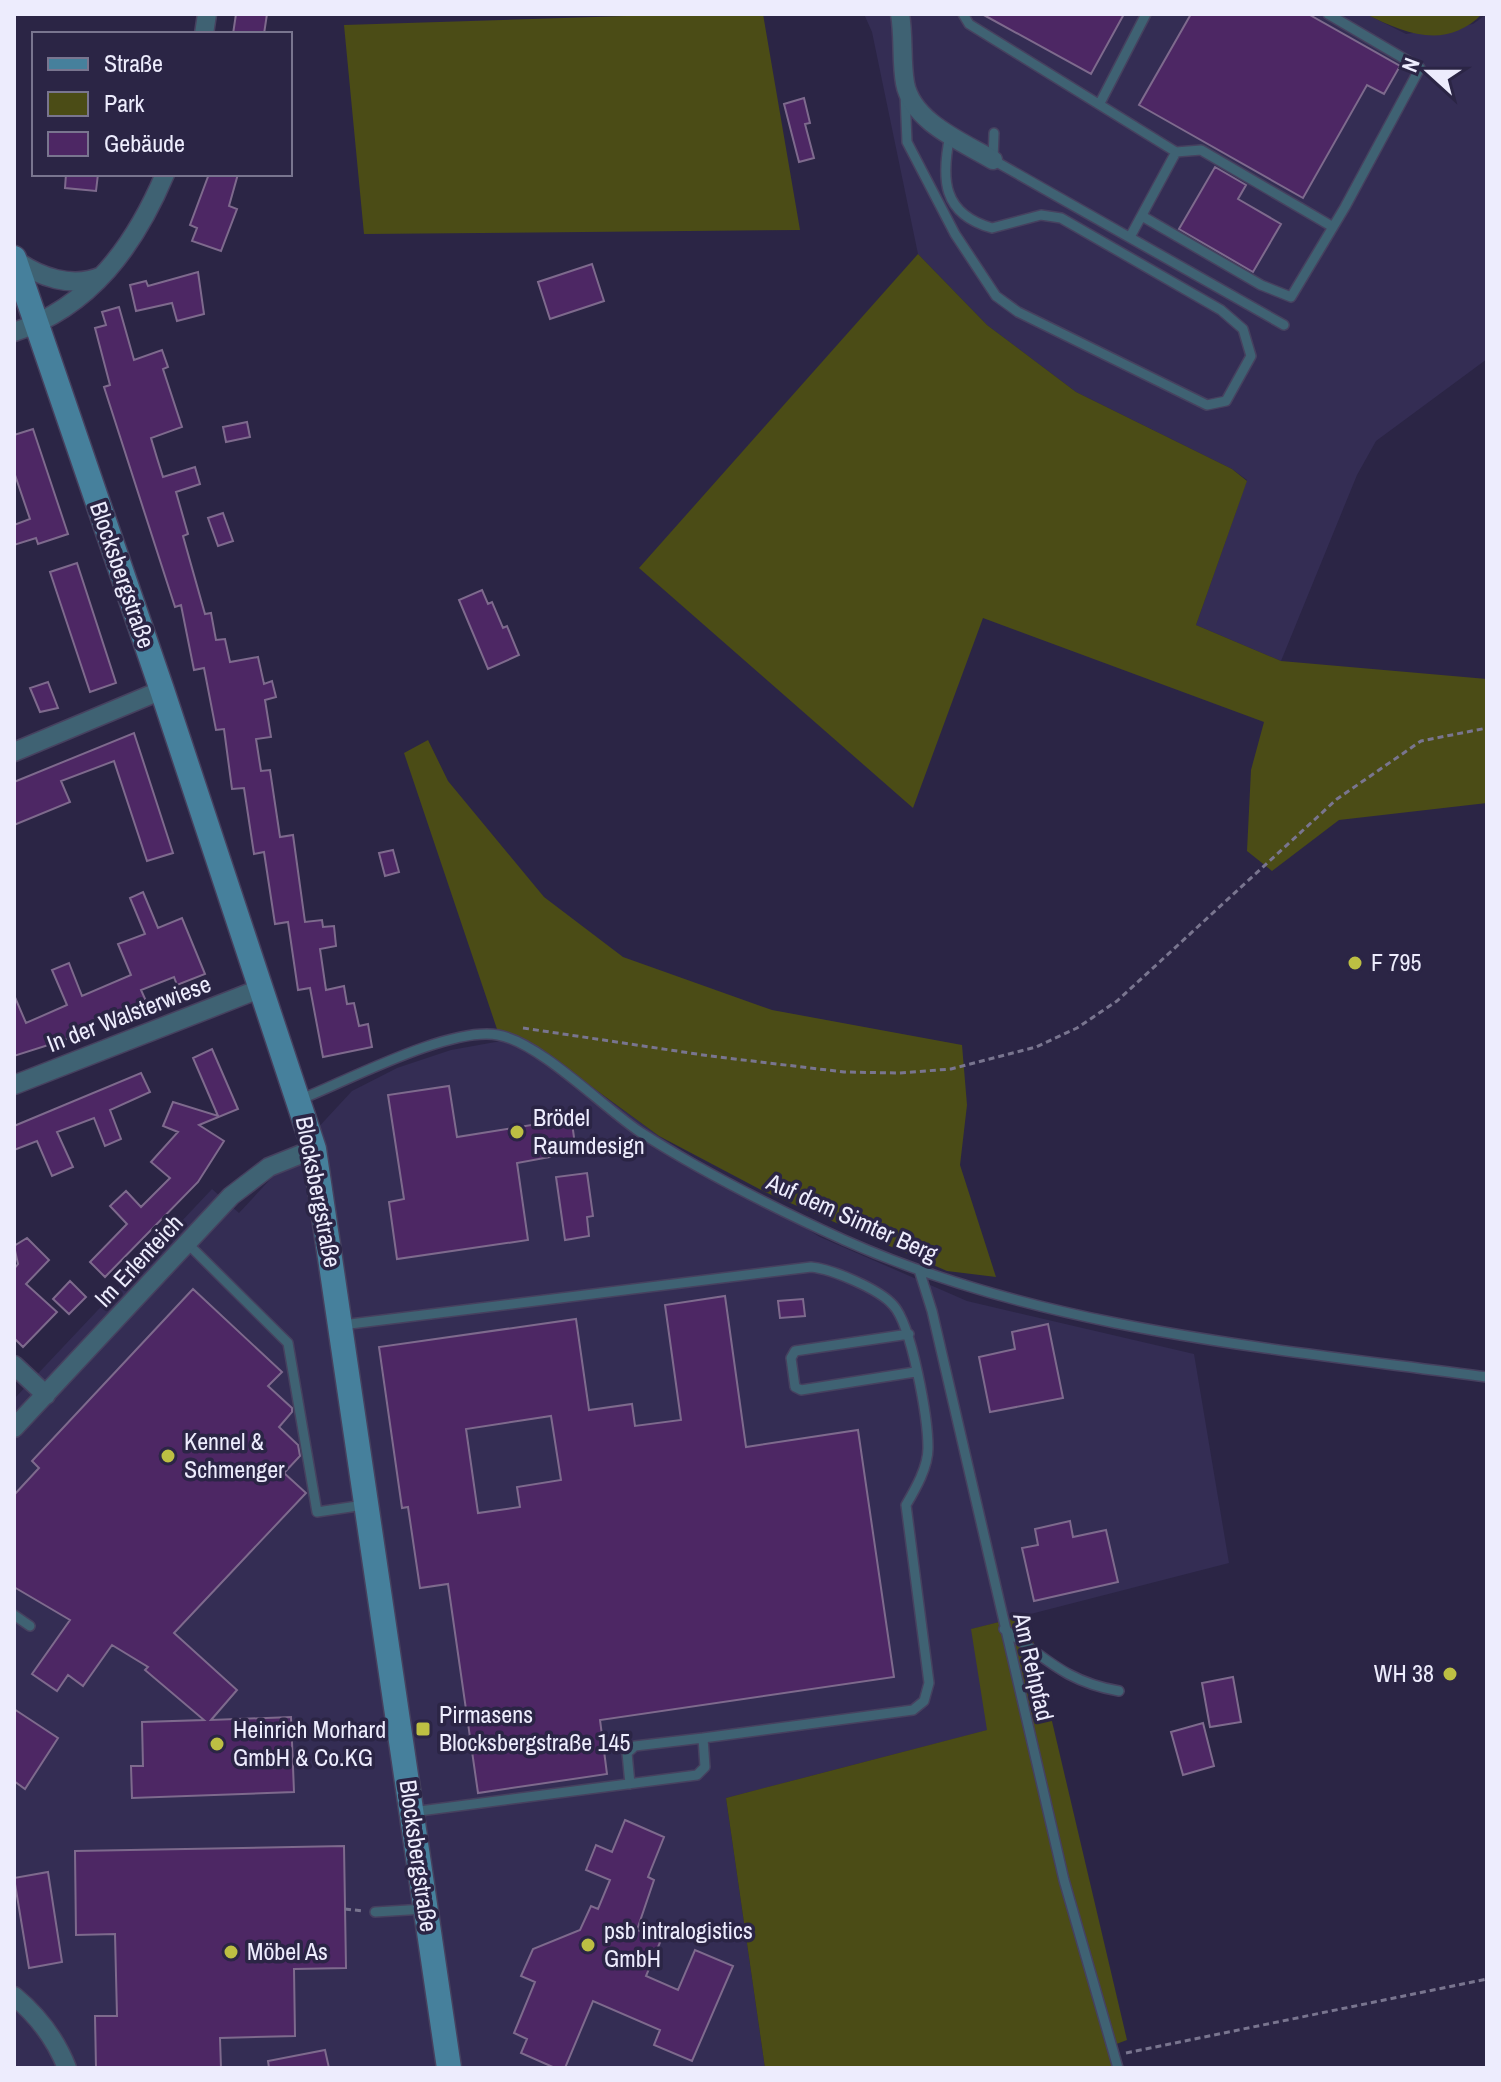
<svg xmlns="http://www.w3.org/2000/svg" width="1501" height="2082" viewBox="0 0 1501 2082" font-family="'Archivo Narrow',sans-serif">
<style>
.built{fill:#342d54}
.green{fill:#4b4c16}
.building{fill:#4d2764;stroke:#7e6a8d;stroke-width:2;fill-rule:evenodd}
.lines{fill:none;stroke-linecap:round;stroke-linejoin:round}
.lane-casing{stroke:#46415f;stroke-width:12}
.street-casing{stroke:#46415f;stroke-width:21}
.secondary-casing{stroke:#46415f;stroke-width:27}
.path{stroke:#79758f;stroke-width:3;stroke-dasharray:6 4;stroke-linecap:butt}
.lane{stroke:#3f6273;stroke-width:9}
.street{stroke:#3f6273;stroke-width:18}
.secondary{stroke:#46809c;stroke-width:24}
.poi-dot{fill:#bdbf43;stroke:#2b2545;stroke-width:3}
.labels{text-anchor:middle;stroke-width:7;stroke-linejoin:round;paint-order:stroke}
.street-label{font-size:24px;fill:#edecfd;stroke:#2b2545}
.poi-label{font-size:24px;fill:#edecfd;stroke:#2b2545;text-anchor:start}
</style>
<rect width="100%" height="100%" fill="#2b2545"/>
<!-- built -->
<path class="built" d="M864 14H1366L1406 34 1473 24 1487 14V359L1376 441 1357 475 1281 661 1196 625 1247 480 1232 469 1076 392 987 325 918 254 872 32Z
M501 1041H528L659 1136 820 1237 967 1301 1194 1354 1229 1563 972 1629 988 1730 726 1798 765 2068H14V1399L212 1189 239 1213 352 1091 397 1068 451 1050Z"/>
<!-- green -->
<path class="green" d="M689 14H763L800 230 364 234 344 25Z
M1366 14H1482C1446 50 1406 34 1366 14Z
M918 254 987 325 1076 392 1232 469 1247 481 1196 625 1281 661 1487 679V803L1339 820 1272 871 1247 851 1251 770 1264 722 983 618 913 808 639 568Z
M428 740 448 781 544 897 623 957 772 1010 962 1045 967 1105 960 1165 996 1277 947 1271 765 1192 659 1136 529 1041H501L404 753Z
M1027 1615 1127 2040 1111 2046 1118 2068H765L726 1798 987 1730 971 1629Z"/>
<!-- building -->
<path class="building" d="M236 14H267L264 34H233Z
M982 14H1124L1091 74Z
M1191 14H1308L1400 66 1384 94 1367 85 1303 198 1139 105Z
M804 98 810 123 805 124 814 158 799 162 784 104Z
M1215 167 1246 185 1238 199 1281 224 1253 272 1179 229Z
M66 174H98L96 191 65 188Z
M209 174H238L229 206 237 209 221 251 192 241 197 228 190 225Z
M592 264 604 301 550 319 538 282Z
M198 272 204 314 177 321 172 303 136 311 130 285 146 281 148 286Z
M119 307 134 360 162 350 168 367 163 369 182 427 151 438 157 458 163 477 195 467 200 484 176 492 188 534 183 536 205 614 211 613 216 640 225 639 230 662 258 657 264 684 272 681 276 697 265 700 271 737 256 739 261 771 270 770 280 837 293 835 305 922 322 920 323 927 334 926 336 946 320 949 326 990 344 986 347 1004 354 1003 359 1026 368 1024 372 1047 323 1057 310 988 298 990 288 922 275 924 264 852 254 854 244 788 232 789 224 729 216 730 204 668 194 670 181 605 175 607 104 387 110 385 95 328 106 325 102 312Z
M247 422 250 437 226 442 223 427Z
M33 429 68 534 38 544 36 538 14 545V525L30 519 14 472V435Z
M223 513 233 541 218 546 208 518Z
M77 563 116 683 90 692 50 572Z
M482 590 488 604 492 602 503 628 507 626 519 655 488 669 459 600Z
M48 682 58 708 40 712 30 688Z
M134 733 173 853 147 861 114 761 61 781 70 802 14 825V782Z
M393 850 399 872 385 876 379 853Z
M143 892 158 928 182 918 205 974 177 985 174 977 141 990 146 1001 84 1027 85 1031 64 1040 14 1056V995L26 1023 67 1005 52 970 69 963 82 996 131 975 118 944 145 934 130 898Z
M212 1049 238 1109 199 1125 224 1141 198 1182 105 1277 90 1262 127 1224 110 1206 126 1191 141 1207 170 1178 151 1162 178 1132 163 1126 173 1102 218 1116 193 1058Z
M141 1073 150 1092 110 1110 121 1139 105 1146 94 1118 57 1132 73 1167 52 1176 37 1141 14 1150V1126Z
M449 1086 457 1137 557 1121 556 1117 571 1115 575 1145 548 1149 550 1157 517 1163 528 1240 397 1259 389 1202 404 1199 388 1095Z
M587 1173 593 1216 587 1217 589 1236 565 1240 556 1177Z
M27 1238 49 1260 26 1284 57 1312 23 1347 14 1338V1269L18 1264 14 1246Z
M70 1281 86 1297 69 1314 53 1299Z
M193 1289 282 1372 268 1386 292 1408V1412L279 1427 298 1445 300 1456 284 1473 306 1493 174 1633 237 1690 211 1720 291 1717 294 1792 132 1798 131 1766H143L142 1722 204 1720 145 1670 148 1667 112 1645 83 1686 68 1675 57 1691 32 1674 70 1620 14 1587V1495L39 1468 32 1461Z
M725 1296 746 1447 858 1430 894 1677 600 1720 607 1774 478 1793 448 1584 420 1588 408 1507 402 1508 379 1347 576 1319 589 1410 632 1404 635 1426 681 1420 665 1305ZM551 1416 561 1480 517 1487 520 1507 478 1513 466 1429Z
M803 1299 805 1316 780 1318 778 1301Z
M1048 1324 1063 1398 990 1412 979 1357 1015 1349 1012 1332Z
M1070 1521 1073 1537 1106 1530 1118 1582 1034 1601 1022 1548 1038 1545 1035 1529Z
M1233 1677 1241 1722 1210 1727 1202 1683Z
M14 1709 58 1738 25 1789 14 1781Z
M1203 1723 1214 1766 1183 1775 1171 1732Z
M625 1820 664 1837 648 1877 654 1880 637 1930 661 1940 646 1976 678 1990 695 1950 733 1966 692 2061 654 2045 660 2030 593 2001 565 2068H555L521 2053 527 2039 514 2033 535 1982 521 1976 533 1949 580 1930 591 1906 598 1909 610 1880 586 1870 596 1845 612 1852Z
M344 1846 346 1968 294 1969 295 2036 220 2038 221 2068H96L95 2016H117L115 1934 76 1935 75 1851Z
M48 1872 62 1962 29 1968 14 1878Z
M325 2050 329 2068H269L268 2061Z"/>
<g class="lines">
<defs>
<path id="lane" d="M963 14 969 24 1176 152 1130 237
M905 94 907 142 955 234 996 296 1018 312 1207 405 1226 401 1251 356 1243 329 1221 310 1061 218 1041 215 992 228C942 214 941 179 950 135
M1100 103 1146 14
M994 133 993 160 1284 325
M1176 152 1201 150 1333 227
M1142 216 1261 285 1291 297 1345 207 1420 68 1328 14
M299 1100C347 1081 450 1026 498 1035 539 1042 603 1107 640 1132 705 1174 774 1208 844 1240 1045 1330 1271 1348 1487 1377
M188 1244 288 1343 317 1512 364 1505
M920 1273 932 1311 1064 1880 1118 2068
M342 1325 811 1267C832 1269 879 1289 893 1305 912 1325 928 1419 928 1448 928 1467 916 1488 906 1505L929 1683 924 1701 913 1710 703 1738 705 1767 697 1775 412 1812
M909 1334 795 1351 791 1358 795 1387 801 1390 915 1372
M14 1615 30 1626
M1004 1629C1046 1658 1066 1682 1119 1691
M630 1784 627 1753 635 1746 703 1738
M375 1912 425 1909"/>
<path id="street" d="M900 14C904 37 901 60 905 83 912 122 963 142 993 160
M204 34 207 14
M14 259C39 277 72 289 102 276
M14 332C91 307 135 245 165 174
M14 752 162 690
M14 1085 262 988
M14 1365 46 1395
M14 1428 231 1196 269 1167 314 1149
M14 1996C37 2015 56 2040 67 2068"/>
<path id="secondary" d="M14 258 162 690 314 1149 449 2068"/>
</defs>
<!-- lane casing -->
<use href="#lane" class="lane-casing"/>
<!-- street casing -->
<use href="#street" class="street-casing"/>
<!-- secondary casing -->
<use href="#secondary" class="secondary-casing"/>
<!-- path -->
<path class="path" d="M523 1028 710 1056 844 1072 899 1073 951 1069 1036 1047 1077 1028 1117 1001 1337 799 1421 741 1487 728
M345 1909 363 1911
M1126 2053 1487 1979"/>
<!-- lane -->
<use href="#lane" class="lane"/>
<!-- street -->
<use href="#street" class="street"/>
<!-- secondary -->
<use href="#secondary" class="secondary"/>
</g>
<!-- markers -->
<g class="poi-dot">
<circle cx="1355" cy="963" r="8"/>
<circle cx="517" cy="1132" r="8"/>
<circle cx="168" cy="1456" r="8"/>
<circle cx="1450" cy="1674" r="8"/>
<rect x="415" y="1721" width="16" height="16" rx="4"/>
<circle cx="217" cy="1744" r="8"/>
<circle cx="588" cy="1945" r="8"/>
<circle cx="231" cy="1952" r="8"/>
</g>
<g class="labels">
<!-- street labels -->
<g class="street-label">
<text transform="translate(122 575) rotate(71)" y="8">Blocksbergstraße</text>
<text transform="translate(129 1014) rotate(-21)" y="8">In der Walsterwiese</text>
<text transform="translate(318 1192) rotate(79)" y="8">Blocksbergstraße</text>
<text transform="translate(852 1218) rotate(24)" y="8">Auf dem Simter Berg</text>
<text transform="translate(139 1261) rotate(-47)" y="8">Im Erlenteich</text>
<text transform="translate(1033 1667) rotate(77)" y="8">Am Rehpfad</text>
<text transform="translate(418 1856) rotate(82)" y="8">Blocksbergstraße</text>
</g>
<!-- poi labels -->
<g class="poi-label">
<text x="1371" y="971">F 795</text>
<text x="533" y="1126">Brödel<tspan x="533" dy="28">Raumdesign</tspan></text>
<text x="184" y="1450">Kennel &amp;<tspan x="184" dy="28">Schmenger</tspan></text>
<text x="1434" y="1682" text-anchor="end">WH 38</text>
<text x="439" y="1723">Pirmasens<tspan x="439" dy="28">Blocksbergstraße 145</tspan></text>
<text x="233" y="1738">Heinrich Morhard<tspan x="233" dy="28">GmbH &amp; Co.KG</tspan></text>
<text x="604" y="1939">psb intralogistics<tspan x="604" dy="28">GmbH</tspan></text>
<text x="247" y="1960">Möbel As</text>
</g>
</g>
<!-- border -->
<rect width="1501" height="2082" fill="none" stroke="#edecfd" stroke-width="32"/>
<!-- legend -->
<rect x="32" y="32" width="260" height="144" fill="#2b2545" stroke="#79758f" stroke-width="2"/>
<rect x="48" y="58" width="40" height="12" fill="#46809c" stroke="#79758f" stroke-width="2"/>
<text x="104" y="72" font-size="24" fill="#edecfd">Straße</text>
<rect x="48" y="92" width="40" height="24" fill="#4b4c16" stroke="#79758f" stroke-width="2"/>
<text x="104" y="112" font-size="24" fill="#edecfd">Park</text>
<rect x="48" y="132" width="40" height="24" fill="#4d2764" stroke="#79758f" stroke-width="2"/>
<text x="104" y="152" font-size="24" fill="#edecfd">Gebäude</text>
<!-- north arrow -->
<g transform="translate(1429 72) rotate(291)" stroke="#2b2545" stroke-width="6" paint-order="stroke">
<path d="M0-6L14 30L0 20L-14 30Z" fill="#edecfd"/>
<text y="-12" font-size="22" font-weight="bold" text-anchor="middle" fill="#edecfd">N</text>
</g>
</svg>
